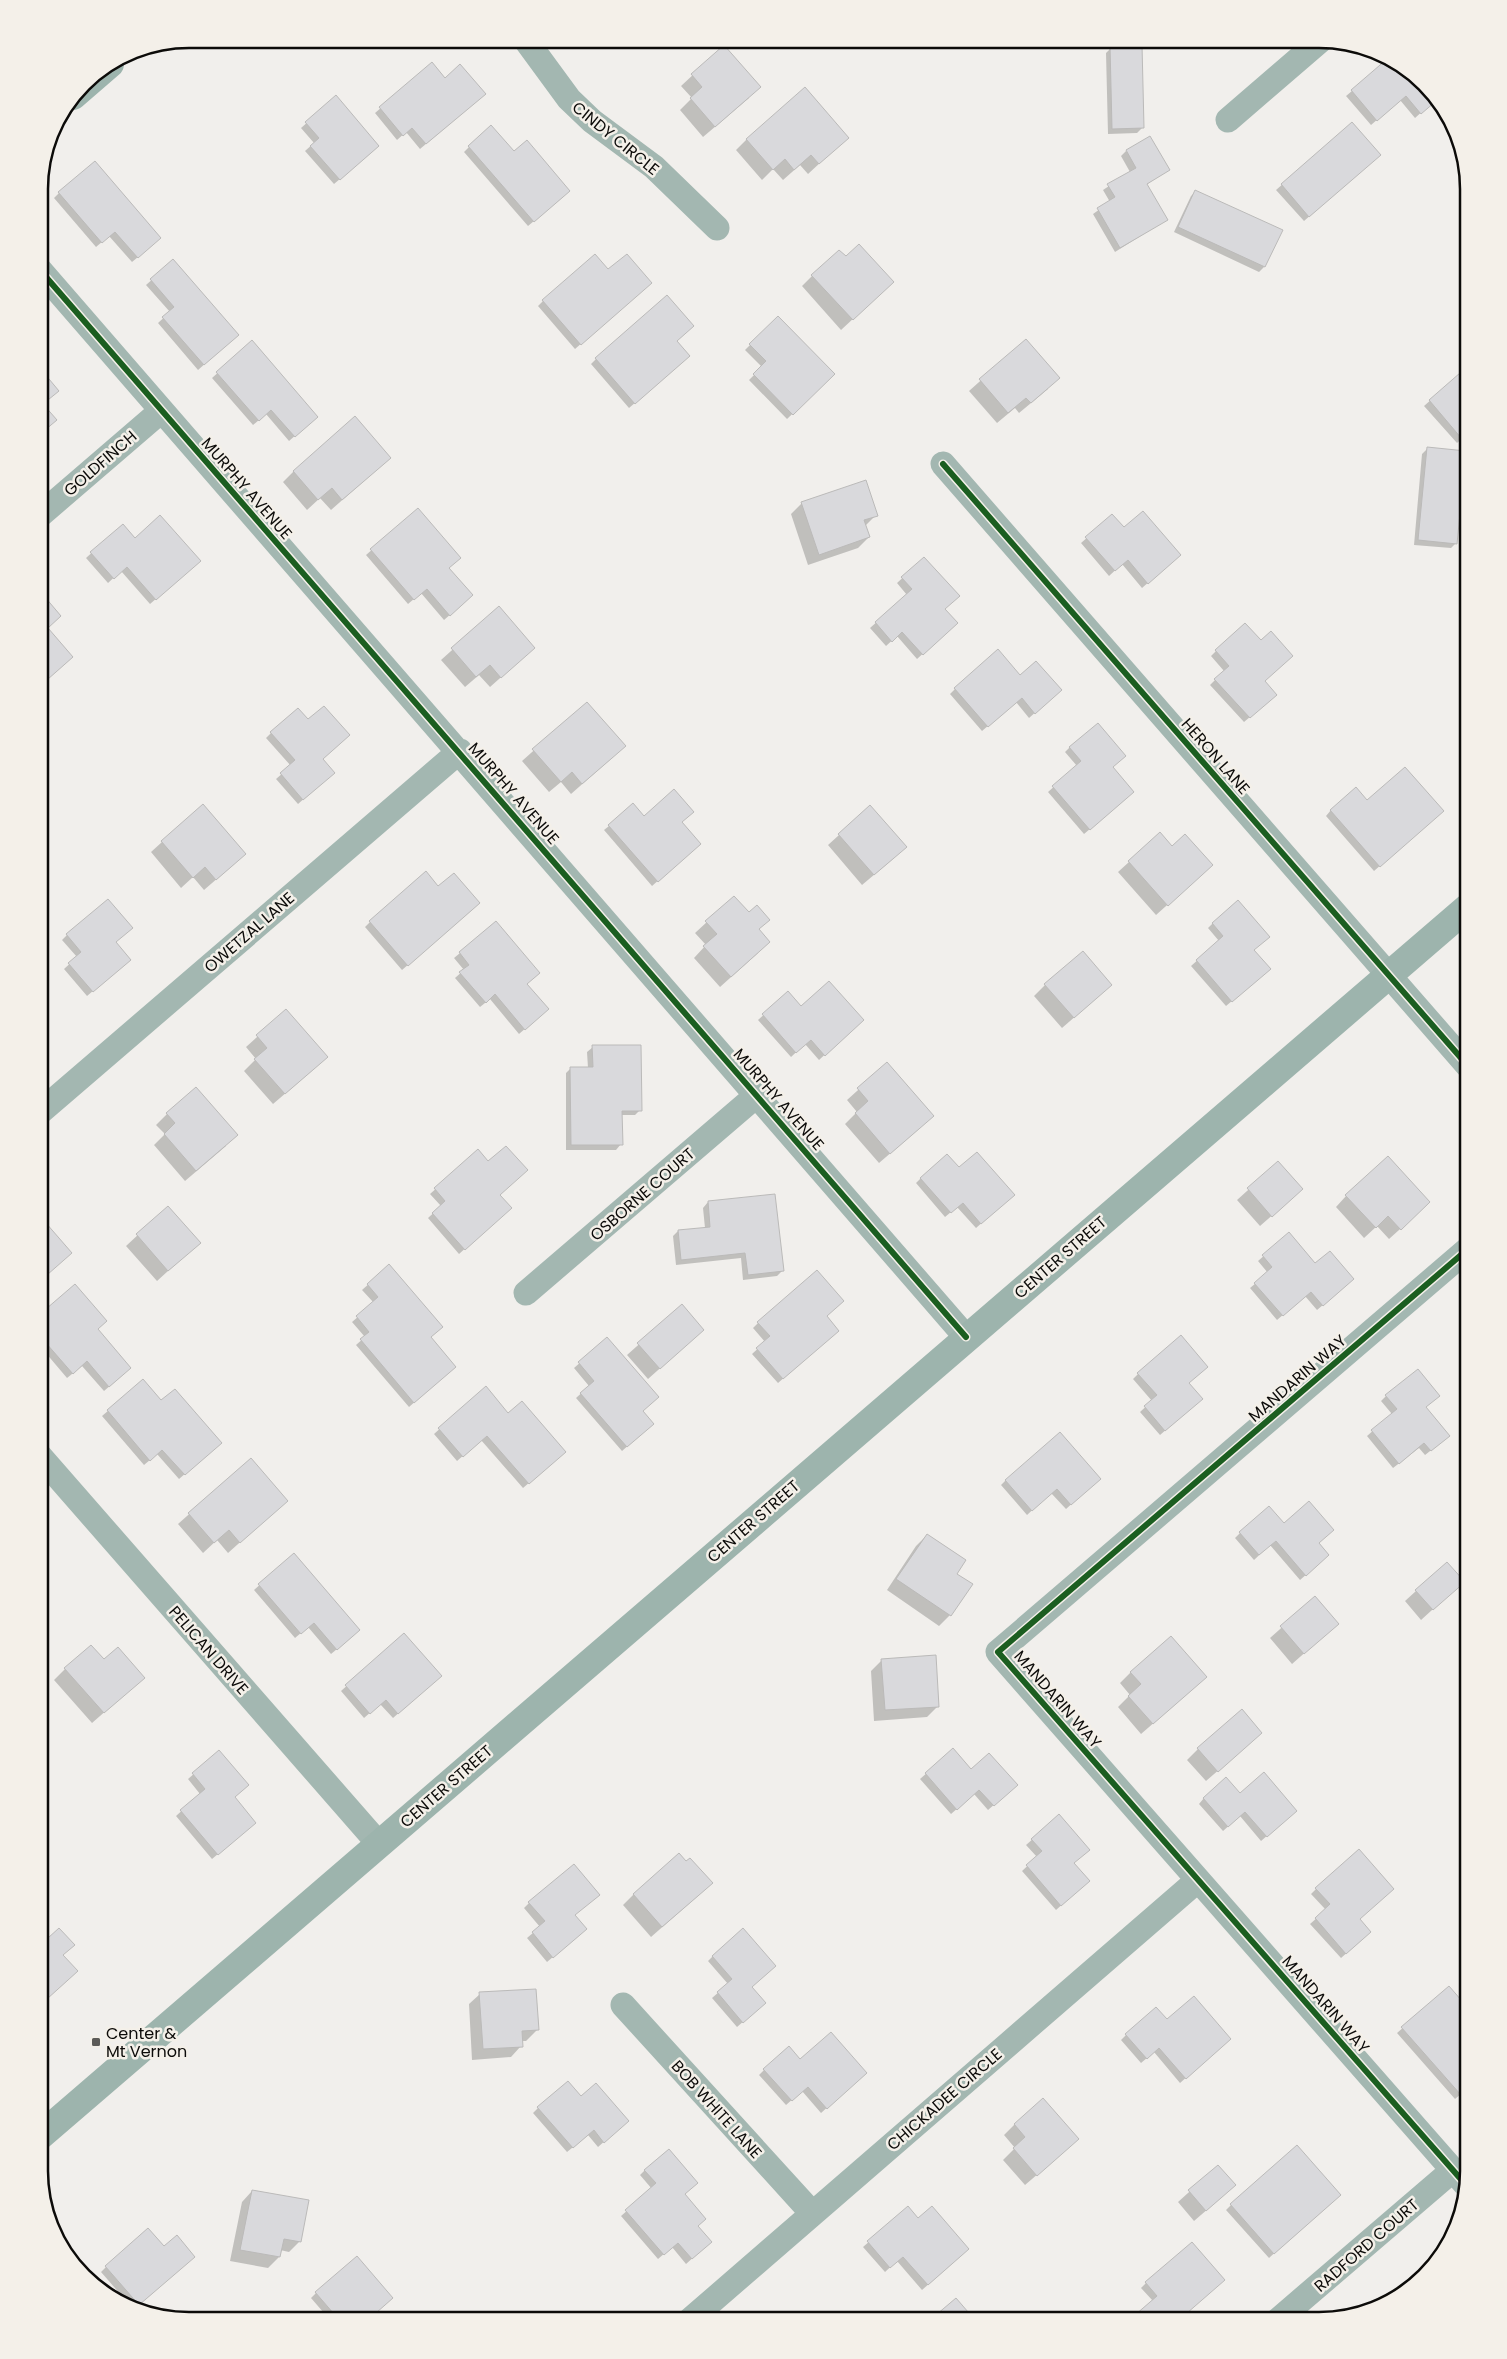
<svg xmlns="http://www.w3.org/2000/svg" width="1507" height="2359" viewBox="0 0 1507 2359" font-family="Poppins,sans-serif">
<style>
.shadow{fill:#0003}
.building{fill:#d9d9dc;stroke:#bbbab9}
.lines{fill:none;stroke-linecap:round;stroke-linejoin:round}
.street{stroke:#a3b7b1;stroke-width:25}
.secondary{stroke:#9db4ad;stroke-width:28}
.cycleway-casing{stroke:#f4f0e9;stroke-width:9}
.cycleway{stroke:#1b5e20;stroke-width:6}
.poi-dot{fill:#5c5b58;stroke:#f4f0e9;stroke-width:2}
.labels{text-anchor:middle;stroke-width:5;stroke-linejoin:round;paint-order:stroke}
.street-label{font-size:16px;fill:#0c0b09;stroke:#f4f0e9}
.poi-label{font-size:16px;fill:#0c0b09;stroke:#f4f0e9;text-anchor:start}
.rim{fill:none;stroke:#0c0b09;stroke-width:2.5}
</style>
<rect width="100%" height="100%" fill="#f1efec"/>
<!-- shadow -->
<path class="shadow" d="M337 39H347L341 44Z
M1181 39H1192L1186 45Z
M724 46 749 98 703 137 680 110 692 98 681 86Z
M1111 48 1142 128 1137 133 1108 134 1106 53Z
M1389 60 1402 64 1434 101 1415 118 1400 100 1371 125 1346 96Z
M432 64 445 79 479 99 420 149 406 132 397 140 375 113Z
M336 97 373 151 334 184 305 151 314 143 301 128Z
M1352 123 1374 160 1304 221 1276 190Z
M847 138 808 174 800 165 783 180 773 169 762 180 736 150 747 139Z
M469 147 514 153 564 196 528 226 464 152Z
M1126 151 1168 170 1146 185 1166 220 1115 252 1093 214 1110 202 1103 190 1130 172 1121 156Z
M1196 191 1264 267 1259 272 1174 232 1191 196Z
M59 193 155 243 132 262 109 236 96 247 54 198Z
M173 261 232 340 198 370 158 323 170 312 146 285Z
M608 271 645 288 575 349 538 306 543 301Z
M812 276 881 293 841 330 802 286Z
M778 317 834 374 787 419 749 380 762 367 745 350Z
M1026 340 1048 389 1019 413 1015 408 997 423 969 391Z
M676 341 684 361 629 408 591 364 596 359Z
M252 342 312 421 289 441 266 414 253 425 212 378Z
M1468 367V433L1457 443 1424 406Z
M1427 449 1456 543 1451 548 1414 545 1422 454Z
M390 458 331 510 320 498 307 510 283 482 294 471Z
M802 503 876 515 865 526 869 537 858 548 808 565 791 514Z
M417 510 467 600 444 620 421 593 408 604 366 555Z
M1112 516 1124 529 1174 560 1142 588 1122 564 1109 576 1081 543Z
M122 525 135 540 194 566 150 604 121 571 108 583 86 558Z
M924 558 951 628 917 659 897 636 886 646 870 628 907 595 897 583Z
M1468 567V580L1463 576Z
M499 608 534 648 490 687 479 675 465 687 441 660Z
M1216 651 1264 682 1270 700 1244 722 1210 685 1224 671 1211 656Z
M1020 677 1055 695 1029 718 1016 702 982 731 950 694 955 689Z
M587 703 613 757 571 794 561 782 549 792 522 761Z
M271 733 321 759 328 778 298 804 276 779 291 766 266 738Z
M1070 747 1111 767 1128 797 1084 834 1048 792 1077 766 1065 752Z
M1367 802 1437 816 1374 871 1326 816 1331 810Z
M870 807 894 858 862 885 828 845Z
M644 817 694 849 652 886 604 830 609 826Z
M162 842 234 864 204 890 193 877 181 888 151 852Z
M1172 848 1212 865 1156 915 1118 872 1129 862Z
M438 888 474 908 402 970 365 927 370 922Z
M734 897 748 914 758 930V953L720 987 694 958 706 945 695 933Z
M496 923 542 1014 519 1034 490 999 480 1007 455 978 464 970 454 958Z
M1213 923 1253 951 1264 974 1226 1006 1191 966 1219 941 1208 928Z
M67 935 114 943 124 965 87 996 64 969 77 957 62 940Z
M1045 985 1100 995 1062 1028 1034 996Z
M788 993 801 1008 857 1025 819 1060 805 1044 791 1057 758 1020Z
M286 1011 315 1068 273 1104 244 1071 256 1059 246 1047Z
M593 1047 640 1110 635 1115H621V1144L616 1150H566V1073L571 1068H588L587 1052Z
M887 1064 921 1127 879 1163 845 1124 857 1112 847 1100Z
M167 1114 226 1146 185 1181 154 1145 165 1134 156 1125Z
M478 1151 505 1213 459 1254 428 1218 441 1206 430 1194Z
M1278 1163 1290 1200 1260 1226 1237 1200Z
M959 1169 1008 1200 976 1228 957 1207 945 1217 916 1183 921 1178Z
M1346 1196 1418 1213 1389 1239 1377 1226 1364 1238 1336 1207Z
M708 1202 782 1271 777 1276 743 1280 741 1258 676 1265 673 1236 678 1231 705 1228 703 1208Z
M168 1207 199 1243 157 1281 126 1246Z
M1289 1234 1315 1264 1348 1284 1317 1310 1305 1296 1277 1320 1250 1288 1268 1273 1258 1261Z
M389 1266 449 1372 409 1407 356 1345 365 1337 352 1322 374 1303 362 1290Z
M75 1286 96 1329 125 1373 104 1391 82 1366 67 1378 39 1345V1317Z
M682 1306 703 1330 648 1379 627 1355Z
M825 1316 833 1335 778 1383 752 1354 765 1342 753 1328 758 1323Z
M607 1339 641 1411 647 1429 622 1451 576 1398 589 1386 574 1368Z
M1138 1374 1188 1384 1196 1404 1160 1435 1140 1412 1152 1401 1133 1379Z
M143 1381 161 1402 215 1448 179 1479 157 1454 144 1465 102 1416Z
M485 1388 508 1414 559 1457 523 1488 481 1440 457 1461 434 1434Z
M1386 1396 1425 1407 1443 1441 1425 1455 1419 1448 1393 1468 1367 1436 1392 1414 1381 1401Z
M250 1460 286 1501 228 1553 217 1540 203 1553 178 1524Z
M1006 1480 1094 1484 1066 1509 1051 1493 1027 1515 1001 1485Z
M1284 1524 1318 1543 1323 1560 1300 1580 1270 1545 1254 1560 1235 1538 1240 1533Z
M927 1535 955 1574 950 1615 939 1626 887 1590 916 1546Z
M294 1554 354 1635 331 1654 308 1627 295 1638 254 1590Z
M1463 1582 1421 1620 1405 1601 1416 1591Z
M1315 1598 1326 1634 1292 1664 1270 1638Z
M404 1635 435 1681 393 1718 380 1704 364 1718 341 1691Z
M882 1660 938 1706 927 1717 874 1721 871 1671Z
M104 1661 132 1688 92 1723 54 1680 65 1669Z
M1131 1672 1194 1688 1141 1734 1118 1707 1130 1695 1120 1683Z
M1250 1743 1206 1781 1187 1760 1198 1749Z
M953 1750 971 1770 1011 1790 988 1810 974 1794 951 1814 920 1779Z
M219 1752 233 1798 249 1828 212 1859 176 1816 200 1794 188 1779Z
M1240 1795 1290 1816 1261 1841 1240 1816 1223 1831 1199 1804 1204 1798Z
M1059 1816 1073 1864 1083 1886 1056 1910 1022 1871 1037 1857 1026 1845Z
M1316 1889 1359 1919 1365 1937 1341 1958 1310 1924 1326 1910 1311 1894Z
M634 1894H700L651 1937 623 1905Z
M529 1903 574 1916 580 1934 547 1962 527 1938 540 1927 524 1908Z
M40 1931 62 1955 71 1976 41 2003 39 2000Z
M713 1956 750 1987 759 2008 737 2027 712 1998 728 1984 708 1961Z
M1449 1988 1468 2010V2088L1455 2099 1397 2033Z
M480 1994 537 2030 526 2041H521V2046L511 2057 472 2060 469 2004Z
M1167 2021 1224 2044 1180 2083 1154 2052 1141 2063 1121 2040 1126 2035Z
M800 2061 860 2078 821 2113 802 2091 786 2105 759 2075 764 2070Z
M581 2098 622 2126 598 2147 588 2135 567 2152 533 2113 538 2108Z
M1015 2124 1066 2150 1025 2185 1003 2160 1015 2148 1004 2135Z
M1218 2166 1223 2196 1194 2221 1178 2202Z
M645 2170 684 2194 705 2247 686 2264 672 2247 658 2259 621 2216 652 2189 640 2175Z
M252 2191 300 2241 289 2252 280 2250 279 2257 268 2268 230 2261 242 2202Z
M1335 2200 1269 2258 1226 2210 1231 2205Z
M908 2208 918 2220 963 2254 922 2290 897 2261 885 2272 863 2247Z
M164 2248 189 2261 138 2306 128 2303 101 2272 106 2267Z
M1146 2283 1218 2285 1178 2320H1132L1153 2301 1141 2288Z
M316 2293 386 2303 330 2320 311 2298Z"/>
<!-- building -->
<path class="building" d="M724 45 761 87 715 127 690 98 702 87 691 74Z
M1142 45 1144 128 1112 129 1110 46Z
M1387 59 1402 64 1435 102 1421 114 1406 96 1377 121 1351 90Z
M432 62 445 78 460 64 486 94 426 144 412 128 403 136 379 107Z
M805 87 849 138 819 164 811 155 794 170 785 159 773 170 746 139Z
M336 95 379 146 340 180 310 146 319 138 305 122Z
M1352 122 1381 155 1309 217 1281 184Z
M491 125 514 151 527 140 570 191 534 222 468 146Z
M1150 136 1170 170 1147 184 1168 220 1120 248 1097 208 1115 197 1107 184 1136 168 1126 150Z
M95 161 161 238 138 258 115 232 102 243 58 192Z
M1195 190 1283 230 1265 267 1178 227Z
M859 244 894 282 853 320 811 275 839 250 846 256Z
M595 254 608 269 627 254 652 283 581 345 542 300Z
M173 259 239 335 204 365 162 317 174 307 150 279Z
M667 295 694 326 677 341 690 356 635 404 595 358Z
M778 316 835 374 793 415 753 374 766 361 749 344Z
M1026 339 1060 378 1031 403 1026 398 1008 413 979 379Z
M252 340 318 417 295 437 271 410 259 421 216 372Z
M1468 366V434L1462 439 1429 400Z
M39 367 59 391 43 404 57 420 39 435Z
M355 416 391 458 342 500 332 488 318 500 293 471Z
M1427 447 1466 451 1457 544 1418 540Z
M866 480 878 516 864 520 870 537 819 555 801 502Z
M418 508 461 558 449 568 473 595 450 616 427 589 414 600 370 549Z
M1143 511 1181 555 1148 584 1128 560 1115 571 1085 537 1112 514 1124 527Z
M160 515 201 561 156 600 127 567 114 579 90 552 123 524 135 538Z
M924 557 960 596 945 609 958 623 923 655 902 632 892 642 875 622 912 589 901 577Z
M39 590 61 616 48 628 73 657 39 687Z
M499 606 535 648 501 678 490 665 476 677 451 648Z
M1245 623 1261 640 1271 631 1293 656 1265 681 1277 695 1250 718 1214 679 1229 666 1215 650Z
M998 649 1020 675 1036 661 1062 690 1035 714 1022 698 988 727 954 688Z
M587 702 626 746 582 784 572 772 561 782 532 749Z
M324 706 350 735 323 759 335 773 303 800 280 773 295 760 270 732 298 708 308 719Z
M1098 723 1126 756 1113 767 1134 792 1090 830 1052 786 1081 761 1069 747Z
M1405 767 1444 811 1380 867 1330 810 1356 787 1367 800Z
M674 789 694 812 682 822 701 844 658 882 608 825 633 803 644 816Z
M203 804 246 854 216 880 205 867 193 878 161 841Z
M870 805 907 847 874 875 838 834Z
M1160 832 1172 846 1185 834 1213 865 1168 906 1128 861Z
M426 871 438 886 454 873 480 903 408 966 369 921Z
M734 896 749 912 757 905 770 920 759 929 770 942 731 977 703 946 717 934 705 921Z
M108 899 133 928 116 942 131 960 93 992 68 963 81 952 66 934Z
M1238 900 1270 937 1254 950 1271 969 1232 1002 1196 960 1223 936 1212 923Z
M496 921 540 973 527 984 549 1009 525 1030 495 994 486 1003 459 972 469 965 459 952Z
M1083 951 1112 985 1074 1018 1044 984Z
M829 981 864 1020 825 1056 811 1040 796 1053 762 1014 788 991 801 1006Z
M286 1009 328 1057 285 1094 254 1059 267 1048 256 1035Z
M592 1045H641L642 1111H622L623 1145H571L570 1067H593Z
M887 1062 934 1116 890 1154 855 1113 868 1101 857 1088Z
M196 1087 238 1135 196 1171 164 1134 175 1123 166 1113Z
M506 1146 528 1170 500 1195 512 1208 465 1250 432 1213 445 1201 434 1188 478 1149 488 1161Z
M977 1152 1015 1195 981 1224 963 1203 951 1213 920 1178 947 1154 959 1167Z
M1388 1156 1430 1202 1401 1230 1388 1216 1376 1228 1345 1195Z
M1278 1161 1303 1189 1272 1217 1247 1188Z
M775 1194 784 1271 748 1275 745 1253 681 1260 678 1230 710 1227 708 1201Z
M168 1206 201 1243 168 1271 136 1234Z
M39 1215 72 1253 39 1282Z
M1289 1232 1315 1263 1330 1251 1354 1279 1323 1306 1311 1292 1283 1316 1254 1283 1272 1267 1262 1255Z
M389 1264 443 1327 431 1337 456 1367 414 1403 360 1339 369 1332 356 1316 378 1297 367 1284Z
M817 1270 844 1301 827 1316 839 1331 783 1379 756 1348 770 1336 757 1322Z
M75 1284 107 1321 98 1329 131 1368 109 1387 87 1361 73 1374 39 1335V1315Z
M682 1304 704 1330 660 1369 637 1343Z
M1181 1335 1208 1367 1189 1383 1203 1399 1165 1431 1144 1406 1157 1395 1137 1373Z
M607 1337 659 1397 643 1411 654 1424 627 1447 580 1393 594 1381 578 1362Z
M1418 1369 1440 1396 1426 1407 1450 1436 1431 1451 1424 1443 1399 1464 1371 1430 1397 1409 1385 1395Z
M143 1379 161 1400 175 1389 222 1443 185 1475 162 1450 150 1461 107 1410Z
M486 1386 508 1413 522 1401 566 1452 529 1484 487 1436 463 1457 438 1428Z
M1060 1432 1101 1479 1071 1505 1057 1489 1032 1511 1005 1480Z
M251 1458 288 1501 240 1543 229 1530 214 1543 188 1513Z
M1309 1501 1334 1530 1319 1543 1329 1555 1306 1576 1276 1541 1259 1555 1239 1532 1269 1506 1284 1523Z
M927 1534 966 1560 957 1574 973 1584 951 1616 896 1579Z
M294 1553 360 1630 337 1650 314 1623 301 1634 258 1584Z
M1447 1562 1465 1582 1433 1610 1415 1590Z
M1315 1596 1339 1624 1304 1654 1280 1626Z
M404 1633 442 1676 398 1714 386 1700 370 1714 345 1685Z
M1171 1636 1207 1677 1153 1724 1128 1696 1141 1684 1130 1672Z
M91 1645 104 1659 118 1647 145 1678 104 1713 64 1668Z
M936 1655 939 1707 885 1710 881 1659Z
M1242 1709 1262 1733 1218 1772 1197 1748Z
M953 1748 971 1769 989 1753 1018 1785 994 1806 979 1790 957 1810 925 1773Z
M219 1750 249 1785 235 1797 256 1823 218 1855 180 1810 205 1789 192 1773Z
M1264 1772 1297 1811 1267 1837 1245 1812 1228 1827 1203 1798 1226 1777 1240 1793Z
M1059 1814 1090 1850 1074 1863 1090 1881 1061 1906 1026 1865 1042 1851 1031 1839Z
M1359 1849 1394 1889 1360 1919 1371 1932 1346 1954 1315 1918 1330 1904 1315 1888Z
M679 1853 686 1861 690 1858 713 1883 662 1927 633 1894Z
M574 1864 600 1895 575 1915 587 1929 553 1958 532 1932 545 1921 528 1902Z
M59 1928 75 1945 63 1955 78 1971 47 1999 39 1990V1931L40 1929 48 1938Z
M743 1928 776 1966 752 1987 766 2003 743 2023 717 1992 732 1979 712 1956Z
M1449 1986 1468 2008V2089L1461 2095 1401 2027Z
M536 1989 539 2030 522 2031 523 2047 483 2049 479 1992Z
M1194 1996 1231 2039 1186 2079 1159 2048 1147 2059 1125 2034 1156 2007 1167 2019Z
M831 2032 867 2073 827 2109 808 2087 792 2101 763 2069 789 2046 800 2059Z
M568 2081 581 2096 596 2083 629 2121 604 2143 594 2130 573 2148 537 2107Z
M1043 2098 1079 2139 1037 2176 1013 2148 1025 2137 1014 2124Z
M1297 2145 1341 2195 1274 2254 1230 2204Z
M669 2149 698 2183 685 2194 706 2219 698 2226 712 2242 692 2259 678 2243 664 2255 625 2210 656 2183 644 2170Z
M1218 2165 1236 2185 1206 2211 1188 2190Z
M252 2190 309 2200 301 2242 284 2239 280 2257 240 2250Z
M908 2206 918 2218 932 2206 969 2249 928 2285 903 2257 890 2268 867 2241Z
M148 2228 164 2246 177 2235 195 2257 139 2305 105 2266Z
M1192 2242 1225 2280 1179 2320H1139L1135 2315 1157 2296 1145 2282Z
M357 2256 393 2298 368 2320H328L334 2314 315 2292Z
M956 2298 975 2320H930Z"/>
<g class="lines">
<!-- street -->
<path class="street" d="M525 39 569 99 592 121 654 167 717 228
M1228 120 1322 39
M39 269 966 1337
M943 464 1468 1066
M39 516 161 411
M39 1113 460 751
M526 1293 757 1095
M39 1455 379 1844
M623 2005 812 2213
M1466 2185 998 1652 1468 1249
M690 2320 1198 1880
M1278 2320 1453 2170"/>
<!-- secondary -->
<path class="secondary" d="M73 96 110 64
M39 2137 1468 907"/>
<defs>
<path id="cycleway" d="M39 269 966 1337
M943 464 1468 1066
M1466 2185 998 1652 1468 1249"/>
</defs>
<!-- cycleway casing -->
<use href="#cycleway" class="cycleway-casing"/>
<!-- cycleway -->
<use href="#cycleway" class="cycleway"/>
</g>
<!-- markers -->
<rect class="poi-dot" x="91" y="2037" width="10" height="10" rx="2.5"/>
<g class="labels">
<!-- street labels -->
<g class="street-label">
<text transform="translate(616 138) rotate(39)" y="6">CINDY CIRCLE</text>
<text transform="translate(100 463) rotate(-41)" y="6">GOLDFINCH</text>
<text transform="translate(247 488) rotate(49)" y="6">MURPHY AVENUE</text>
<text transform="translate(1216 756) rotate(49)" y="6">HERON LANE</text>
<text transform="translate(514 793) rotate(49)" y="6">MURPHY AVENUE</text>
<text transform="translate(249 932) rotate(-41)" y="6">OWETZAL LANE</text>
<text transform="translate(779 1099) rotate(49)" y="6">MURPHY AVENUE</text>
<text transform="translate(642 1194) rotate(-41)" y="6">OSBORNE COURT</text>
<text transform="translate(1060 1257) rotate(-41)" y="6">CENTER STREET</text>
<text transform="translate(1297 1378) rotate(-41)" y="6">MANDARIN WAY</text>
<text transform="translate(753 1521) rotate(-41)" y="6">CENTER STREET</text>
<text transform="translate(209 1650) rotate(49)" y="6">PELICAN DRIVE</text>
<text transform="translate(1058 1699) rotate(49)" y="6">MANDARIN WAY</text>
<text transform="translate(446 1786) rotate(-41)" y="6">CENTER STREET</text>
<text transform="translate(1326 2004) rotate(49)" y="6">MANDARIN WAY</text>
<text transform="translate(944 2099) rotate(-41)" y="6">CHICKADEE CIRCLE</text>
<text transform="translate(717 2109) rotate(48)" y="6">BOB WHITE LANE</text>
<text transform="translate(1366 2245) rotate(-41)" y="6">RADFORD COURT</text>
</g>
<!-- poi labels -->
<g class="poi-label">
<text x="106" y="2039">Center &amp;<tspan x="106" dy="18">Mt Vernon</tspan></text>
</g>
</g>
<!-- crop -->
<path d="M0 0H1507V2359H0ZM189 48H1319A141 141 0 0 1 1460 189V2171A141 141 0 0 1 1319 2312H189A141 141 0 0 1 48 2171V189A141 141 0 0 1 189 48Z" fill="#f4f0e9" fill-rule="evenodd"/>
<path class="rim" d="M189 48H1319A141 141 0 0 1 1460 189V2171A141 141 0 0 1 1319 2312H189A141 141 0 0 1 48 2171V189A141 141 0 0 1 189 48Z"/>
</svg>
